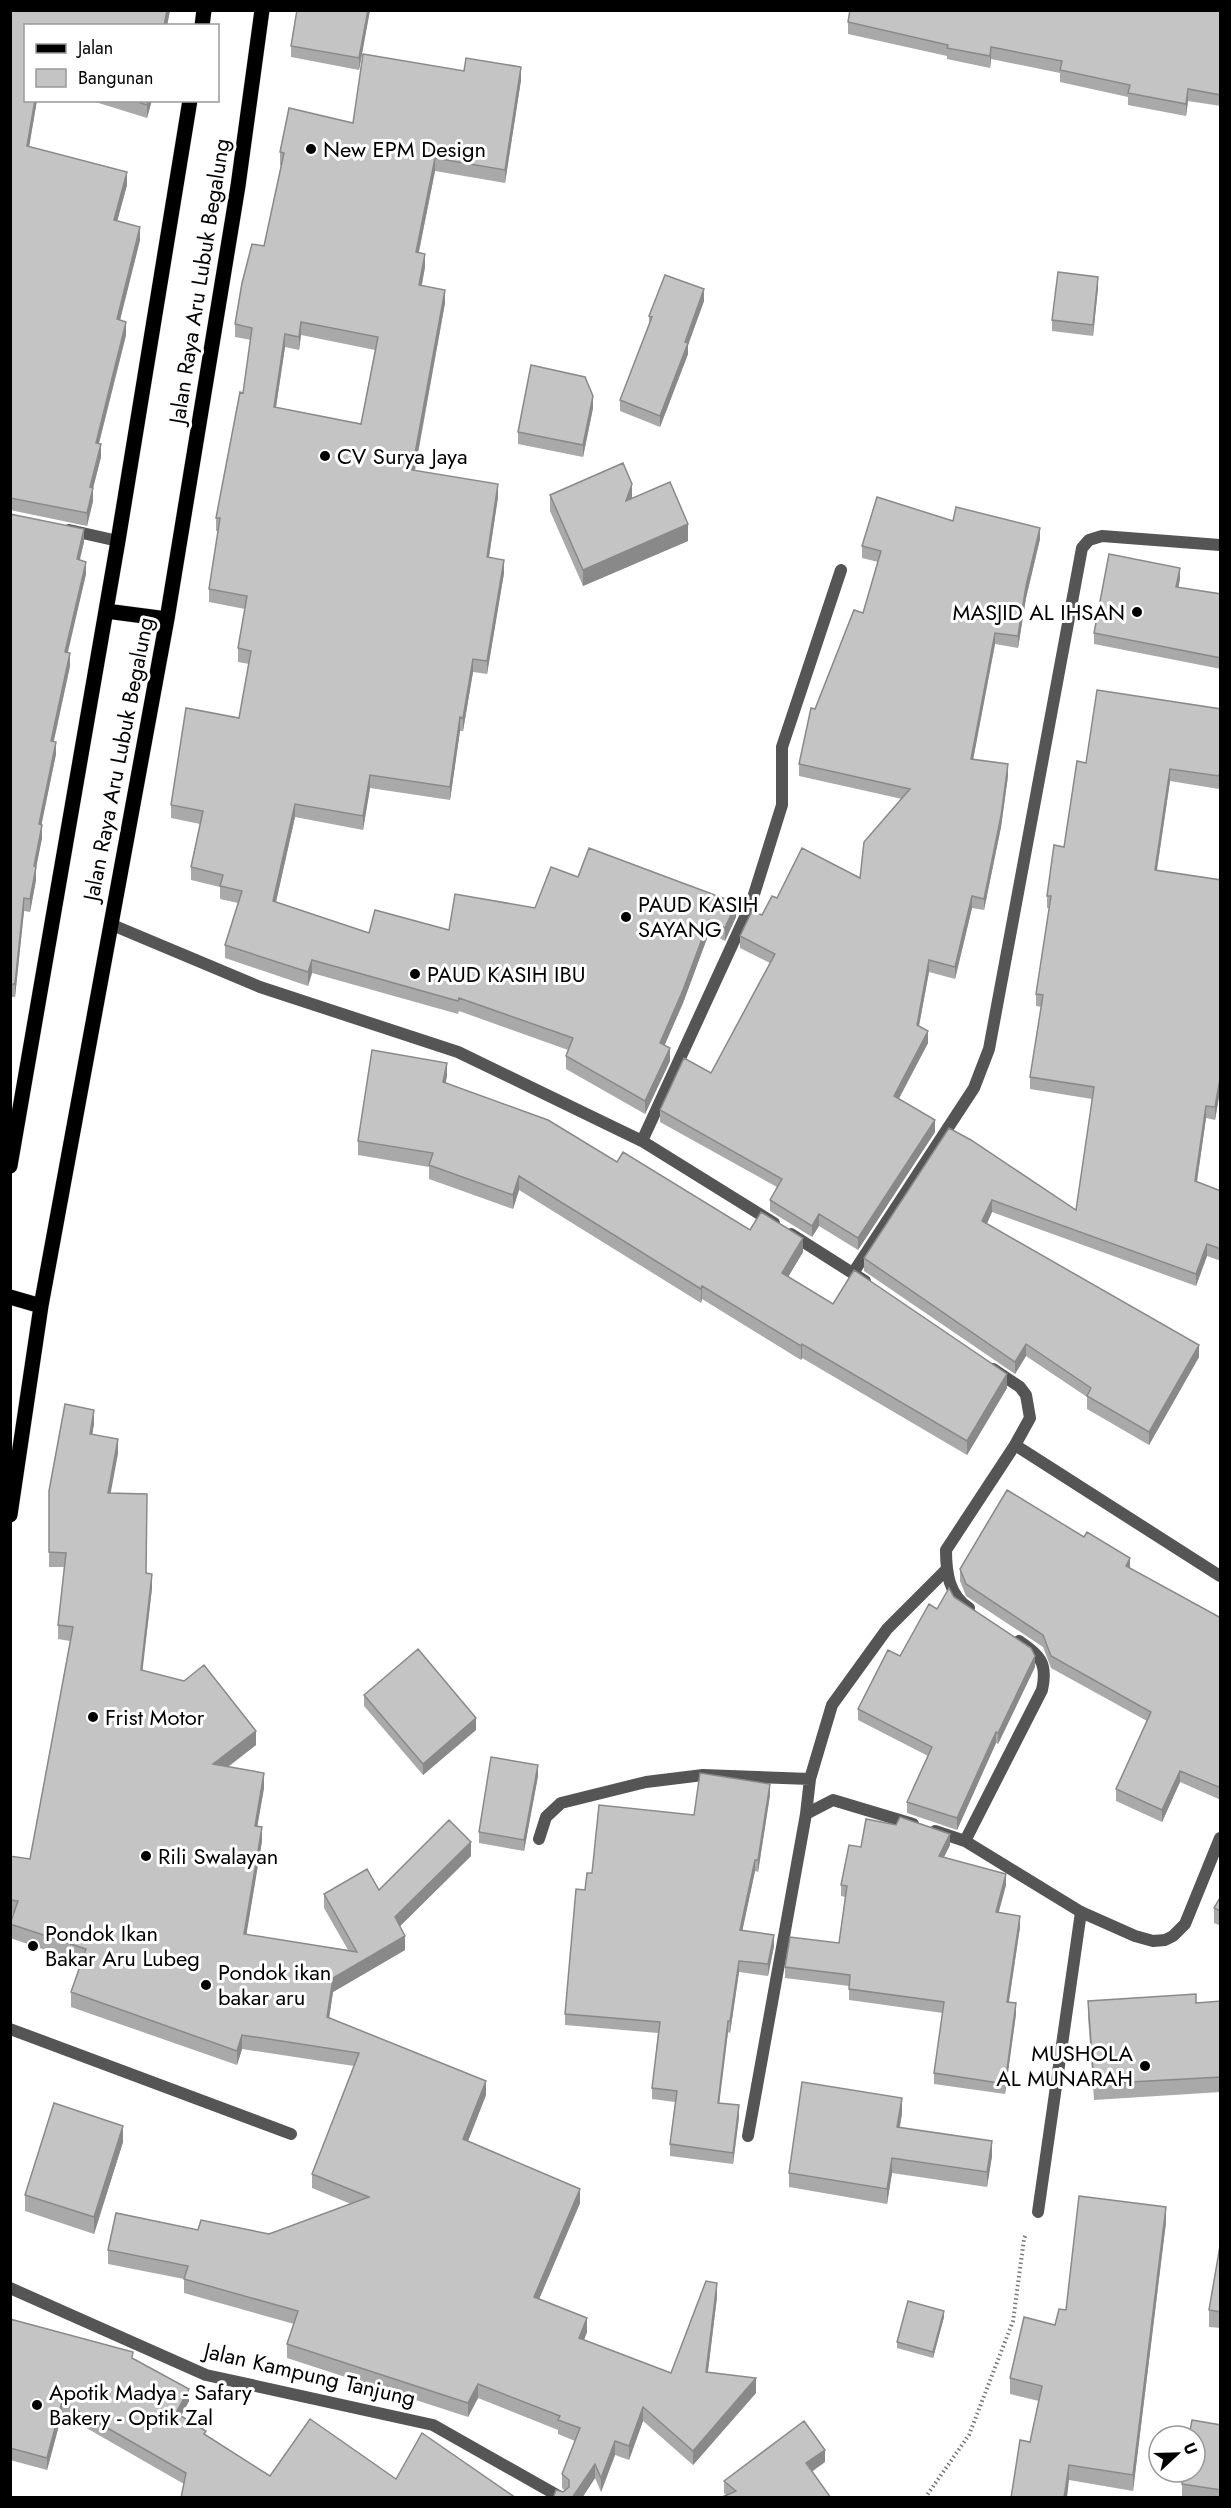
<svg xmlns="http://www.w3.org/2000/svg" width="1231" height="2508" viewBox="0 0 1231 2508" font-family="Jost,sans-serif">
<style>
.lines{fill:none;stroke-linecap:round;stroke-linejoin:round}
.primary-casing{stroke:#dbdbdb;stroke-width:16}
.path{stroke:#777;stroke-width:4;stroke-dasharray:1.5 3;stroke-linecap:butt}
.lane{stroke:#555;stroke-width:12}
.street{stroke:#555;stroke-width:12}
.primary{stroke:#000;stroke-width:15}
.wall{fill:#a9a9a9;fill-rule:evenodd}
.shaded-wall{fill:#898989}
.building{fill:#c4c4c4;stroke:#898989;stroke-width:1.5;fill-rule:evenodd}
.poi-dot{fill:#000;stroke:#fff;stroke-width:2}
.labels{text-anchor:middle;stroke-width:6;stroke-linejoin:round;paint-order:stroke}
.poi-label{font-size:22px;fill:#000;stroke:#fff;text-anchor:start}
.street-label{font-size:22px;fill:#000;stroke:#fff}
</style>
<rect width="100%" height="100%" fill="#fff"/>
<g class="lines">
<defs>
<path id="primary" d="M202 26 204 10
M106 611 167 619
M10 1166 118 541 190 100
M10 1297 41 1306
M10 1515 41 1306 167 619 238 186 262 10"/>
</defs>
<!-- primary casing -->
<use href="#primary" class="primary-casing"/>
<!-- path -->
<path class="path" d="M925 2498 969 2435 1013 2321 1024 2239 1026 2234"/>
<!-- lane -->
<path class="lane" d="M1081 1912 1135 1936 1153 1941 1165 1940 1173 1936 1185 1924 1220 1838
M10 2029 291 2134"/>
<!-- street -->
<path class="street" d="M69 530 118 541
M110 924 260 987 458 1052 642 1141 774 1223
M642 1141 751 904 782 805V747L841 570
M791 1234 865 1281
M853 1273 974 1088 989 1049 1082 548 1089 540 1102 536 1220 545
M1015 1445 1220 1576
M969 1608C949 1595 946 1573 946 1550L1015 1445 1030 1418 1026 1395 1020 1387 993 1369
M1019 1641C1040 1655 1048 1663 1042 1690L965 1841 1081 1912 1038 2212
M806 1814 810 1779 832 1705 887 1629 946 1570
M935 1831 965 1841
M539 1839 546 1817 561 1803 646 1782 703 1775 810 1779
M748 2136 806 1814 833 1800 913 1824
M10 2288 206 2375 433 2425 562 2498"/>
<!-- primary -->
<use href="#primary" class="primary"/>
</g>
<!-- wall -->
<path class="wall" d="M10 10H170L167 26H26V100H37L29 147 127 185 117 221 140 240 120 320 126 335 99 443 101 457 93 488V501L87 526 10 510Z
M297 10H370L359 70 291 57V46Z
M1221 10V106L1188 101 1186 116 1128 105V97L1060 82V73L991 59 990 68 947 59V56L848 34V22Z
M521 80 505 183 435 171 419 252 425 267 422 285 445 303 415 471 498 497 489 557 504 573 487 674 473 672 463 731H460L450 800 370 788 363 830 295 817 276 902 369 933 449 930 535 908 578 877 736 917 725 941 709 933 683 1003 664 1045 670 1061 645 1114 566 1069V1056L568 1050 459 1011 458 1014 312 973 308 986 225 958V945L238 903 220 899V887L191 880V867L200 824 171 818V805L239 718 249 664 238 662V648L245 609 209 602V589L218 531H216V518L243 393 251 340 235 337V324L264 246 281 166 280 165V152L353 123ZM301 335 375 350 361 424 276 407 285 347 299 350Z
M89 100H152L147 118Z
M1098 288 1093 336 1052 331V320Z
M704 301 688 345V354L660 427 620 411V400L649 324V316Z
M593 408 583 457 518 444V432Z
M550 495 632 498 688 541 583 586 550 511Z
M10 514 84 542 79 560 86 574 67 652 70 666 54 741 56 754 41 825 42 838 36 868V880L30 912 24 911 15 997H10Z
M953 521 1040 539 1026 598 1018 648 995 644 973 759 1008 776 1001 827 984 910 972 908 955 979 929 972 919 1026 928 1043 899 1099 935 1132 858 1250 819 1226 812 1237 770 1211V1200L777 1187 660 1122V1110L711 1073 770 963 740 948V936L762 915 777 898 860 878 902 799 799 776V764L815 709 863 613 878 562 862 558V546Z
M1180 579 1178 588 1221 594V669L1094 644V633Z
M1221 709V780L1219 789 1170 781 1157 870 1221 880V1085L1215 1120 1206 1118 1197 1182 1221 1191V1261L1207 1256 1196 1286 992 1212 987 1224 1199 1357 1149 1445 1087 1409V1397L1026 1356 1015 1374 864 1271V1258L949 1128 1076 1210 1092 1099 1030 1089V1077L1041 1007 1036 1006V994L1049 908H1047V896L1064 847 1086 763Z
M447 1076 445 1083 617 1162 750 1230 803 1252 788 1277 833 1304 1007 1388 967 1455 802 1358 801 1360 702 1299 701 1303 519 1190 513 1209 429 1179V1167L358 1155V1141Z
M94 1424 92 1434 118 1453 110 1493 146 1573 152 1588 142 1670 256 1745 228 1767 264 1788 257 1826 262 1841 246 1935 348 1950 324 1908V1894L379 1890 471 1856 400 1926 405 1950 333 1992 329 2018 486 2095 468 2141 580 2203 539 2299 587 2332 584 2340 671 2373 717 2297 708 2372 756 2393 693 2465 643 2421 629 2460 615 2455 601 2492 595 2478 582 2498H553L565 2491 562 2488V2474L575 2441 558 2434V2430L478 2398 468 2417 287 2358V2344L294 2324 184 2293V2279L108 2264V2250L198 2230 269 2234 351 2204 312 2188V2174L354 2066 242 2049 237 2065 71 2007V1992L81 1962 10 1938V1924L14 1914H10V1856L30 1859 70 1641 58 1639V1625L64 1567H49V1491Z
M1130 1568 1221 1618V1800L1180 1782 1162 1822 1116 1801V1789L1147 1721 1051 1668 1043 1647 966 1596 960 1581V1569Z
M954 1597 1035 1667 998 1744 996 1743 957 1830 907 1813V1802L928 1756 858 1720V1709L937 1609Z
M364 1695 476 1730 423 1775 364 1706Z
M538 1776 524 1851 479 1843V1832Z
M770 1795 758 1872 755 1871 742 1931 774 1946 768 1976 739 1972 730 2033 728 2032 719 2103 739 2117 733 2164 670 2156V2144L675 2102 652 2099V2088L658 2033 565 2025V2014L585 1890 592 1873 694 1815Z
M950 1845 944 1857 1006 1885 998 1912 1020 1927 1009 2002 1016 2014 1005 2094 934 2084V2073L943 2013 849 2000V1986L785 1978V1967L839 1943 845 1897 841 1896V1885L861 1847Z
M1221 1896V1926L1214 1923V1908Z
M1088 2001 1196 2003 1221 2001V2092L1094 2100 1088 2017Z
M902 2113 900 2127 992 2156 987 2187 892 2173 887 2204 789 2187V2173Z
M123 2142 94 2234 25 2211V2195Z
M1221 2203V2226H1220Z
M1166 2222 1133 2491 1069 2480 1030 2442 1039 2401 1010 2394V2378L1055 2325 1066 2310Z
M1221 2240V2328L1209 2327V2310Z
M944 2317 933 2358 897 2348V2342Z
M10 2319 133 2359 189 2401 181 2416 206 2435 270 2476 396 2479 184 2484 62 2414 47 2470 10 2460Z
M1221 2425V2498H1182V2484Z
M825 2462 812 2471 726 2495 724 2493V2481Z"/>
<!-- shaded-wall -->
<path class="shaded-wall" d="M167 10H170L167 26H164Z
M368 10H370L359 70V58Z
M991 47V59L990 68V56Z
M521 67V80L505 183V170Z
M1188 89V101L1186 116V104Z
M35 100H37L27 159V146Z
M148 100H152L147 118V105Z
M435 158V171L416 265V252Z
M127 172V185L114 233V220Z
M140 227V240L117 332V319Z
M425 254V267L419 298V285Z
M1098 277V288L1093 336V325Z
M704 289V301L688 345V354L660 427V416Z
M445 290V303L412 484V470Z
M126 322V335L96 455V443Z
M301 322V335L299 350V337Z
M285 334V347L274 420V407Z
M593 396V408L583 457V445Z
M101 444V457L90 500V487Z
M498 484V497L487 570V557Z
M632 484V500L626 501Z
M93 488V501L87 526V513Z
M12 497V510H10V498Z
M688 524V541L583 586V570Z
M1040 528V539L1026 598 1018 648V636L1026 586Z
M84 529V542L77 572V559Z
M504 560V573L487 674V661Z
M86 562V574L65 665V652Z
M1180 568V579L1176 599V587Z
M995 633V644L971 771V759Z
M70 653V666L51 753V741Z
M473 659V672L463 731V718Z
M460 717V731L450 800V787Z
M56 742V754L39 837V824Z
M1008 764V776L1001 827 984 910V899Z
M1221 768V780L1219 789V776Z
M1170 769V781L1155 882V870Z
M370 775V788L363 830V816Z
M295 804V817L273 915V901Z
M42 825V838L36 868V880L30 912V899L34 866Z
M972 896V908L955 979V967Z
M24 898V911L15 997V984Z
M736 903V917L725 941V928Z
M709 920V933L683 1003 660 1056V1043Z
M312 960V973L308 986V972Z
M929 960V972L917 1036V1025Z
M928 1031V1043L894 1107V1096Z
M670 1048V1061L645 1114V1101Z
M447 1063V1076L443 1096V1082Z
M1221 1073V1085L1215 1120V1107Z
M1206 1106V1118L1195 1194V1181Z
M935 1120V1132L858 1250V1238Z
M519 1176V1190L513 1209V1195Z
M992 1200V1212L982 1234V1221Z
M819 1214V1226L812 1237V1226Z
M803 1238V1252L782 1287V1273Z
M1207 1244V1256L1196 1286V1274Z
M702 1286V1299L701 1303V1289Z
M802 1344V1358L801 1360V1346Z
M1026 1344V1356L1015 1374V1362Z
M1199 1345V1357L1149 1445V1432Z
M1007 1374V1388L967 1455V1441Z
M94 1410V1424L90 1448V1434Z
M118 1439V1453L108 1508V1493Z
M1130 1558V1570L1126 1566Z
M152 1574V1588L141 1684V1670Z
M1035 1656V1667L998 1744V1733Z
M476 1718V1730L423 1775V1764Z
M256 1731V1745L213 1778V1764Z
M996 1732V1743L957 1830V1818Z
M538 1765V1776L524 1851V1840Z
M1180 1771V1782L1162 1822V1810Z
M264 1773V1788L255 1840V1826Z
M770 1784V1795L758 1872V1860Z
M262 1827V1841L244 1949V1934Z
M950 1834V1845L939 1867V1856Z
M471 1842V1856L395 1931V1917Z
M755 1860V1871L740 1942V1930Z
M1006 1874V1885L996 1923V1912Z
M1020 1916V1927L1007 2013V2002Z
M774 1935V1946L768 1976V1964Z
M405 1936V1950L333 1992 327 2032V2017L333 1978Z
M739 1961V1972L730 2033V2021Z
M1016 2003V2014L1005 2094V2084Z
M728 2021V2032L718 2114V2103Z
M242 2035V2049L237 2065V2051Z
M486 2081V2095L463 2154V2139Z
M902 2098V2113L897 2142V2127Z
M739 2105V2117L733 2164V2153Z
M123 2126V2142L94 2234V2217Z
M992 2141V2156L987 2187V2172Z
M892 2158V2173L887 2204V2189Z
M580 2189V2203L534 2311V2297Z
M1166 2207V2222L1133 2491V2475Z
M717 2283V2297L706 2386V2372Z
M944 2311V2317L933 2358V2352Z
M587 2318V2332L579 2352V2338Z
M756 2378V2393L693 2465V2451Z
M478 2384V2398L468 2417V2403Z
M189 2389V2401L176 2425V2413Z
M62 2402V2414L47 2470V2458Z
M643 2407V2421L629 2460V2446Z
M615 2441V2455L601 2492V2478Z
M825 2450V2462L806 2476V2463Z
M595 2464V2478L582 2498H572Z
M1069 2465V2480L1067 2498H1064Z"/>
<!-- building -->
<path class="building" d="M10 10H167L164 26H26V100H35L27 146 127 172 114 220 140 227 117 319 126 322 96 443 101 444 90 487 93 488 87 513 10 498Z
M297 10H368L359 58 291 46Z
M850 10H1221V95L1188 89 1186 104 1128 93 1130 85 1060 70 1062 61 991 47 990 56 947 48 948 45 848 22Z
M363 54 464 71 466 58 521 67 505 170 435 158 416 252 425 254 419 285 445 290 412 470 498 484 487 557 504 560 487 661 473 659 463 718 460 717 450 787 370 775 363 816 295 804 273 901 369 933 375 910 449 930 455 894 535 908 551 867 578 877 589 848 736 903 725 928 709 920 683 990 660 1043 670 1048 645 1101 566 1056 573 1038 459 998 458 1001 312 960 308 972 225 945 242 891 220 886 223 875 191 867 203 811 171 805 186 708 239 718 251 651 238 648 247 596 209 589 220 518H216L240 392 243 393 252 328 235 324 242 283 252 244 264 246 284 153 280 152 289 108 353 123ZM301 322 378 337 361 424 274 407 285 334 299 337Z
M132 100H148L147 105Z
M1058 272 1098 277 1093 325 1052 320Z
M665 275 704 289 685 342 688 343 660 416 620 400 652 317 649 316Z
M531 365 585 377 593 396 583 445 518 432Z
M623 463 632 484 626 501 670 482 688 524 583 570 550 495Z
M877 497 953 521 956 507 1040 528 1026 586 1018 636 995 633 971 759 1008 764 1001 816 984 899 972 896 955 967 929 960 917 1025 928 1031 894 1096 935 1120 858 1238 819 1214 812 1226 770 1200 782 1179 660 1110 684 1058 711 1073 775 954 740 936 752 911 762 915 772 896 777 898 802 848 860 878 864 842 910 789 799 764 811 708 815 709 854 610 863 613 881 551 862 546Z
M10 514 84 529 77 559 86 562 65 652 70 653 51 741 56 742 39 824 42 825 34 866 36 867 30 899 24 898 15 984H10Z
M1109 554 1180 568 1176 587 1221 594V658L1094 633Z
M1097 690 1221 709V768L1219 776 1170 769 1155 870 1221 880V1073L1215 1107 1206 1106 1195 1181 1221 1191V1249L1207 1244 1196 1274 992 1200 982 1221 1199 1345 1149 1432 1087 1396 1091 1388 1026 1344 1015 1362 864 1258 949 1128 971 1140 1076 1210 1094 1087 1030 1077 1043 995 1036 994 1051 896H1047L1054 845 1064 847 1077 761 1086 763Z
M372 1050 447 1063 443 1082 548 1120 617 1162 623 1152 750 1230 761 1212 803 1238 782 1273 833 1304 854 1270 1007 1374 967 1441 802 1344 801 1346 702 1286 701 1289 519 1176 513 1195 429 1165 433 1153 358 1141Z
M65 1404 94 1410 90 1434 118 1439 108 1493 147 1494 146 1573 152 1574 141 1670 184 1681 204 1665 256 1731 213 1764 264 1773 255 1826 262 1827 244 1934 357 1952 324 1894 367 1869 379 1890 449 1820 471 1842 395 1917 405 1936 333 1978 327 2017 486 2081 463 2139 580 2189 534 2297 587 2318 579 2338 671 2373 706 2281 717 2283 706 2372 756 2378 693 2451 643 2407 629 2446 615 2441 601 2478 595 2464 572 2498H553L556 2490 563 2492 569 2487V2480L562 2474 580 2428 558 2420 560 2416 478 2384 468 2403 287 2344 298 2311 184 2279 188 2266 108 2250 116 2213 198 2230 201 2220 269 2234 369 2197 312 2174 359 2053 242 2035 237 2051 71 1992 86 1949 10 1924 18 1901 10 1900V1856L30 1859 73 1627 58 1625 66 1553 49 1552V1491Z
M1007 1490 1084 1537 1087 1532 1130 1558 1126 1566 1221 1618V1788L1180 1771 1162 1810 1116 1789 1151 1712 1051 1656 1043 1635 966 1584 960 1569Z
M949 1588 954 1597 1031 1648 1035 1656 998 1733 996 1732 957 1818 907 1802 932 1747 858 1709 888 1650 900 1656 929 1604 937 1609Z
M418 1649 476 1718 423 1764 364 1695Z
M491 1757 538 1765 524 1840 479 1832Z
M700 1773 770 1784 758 1860H755L740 1930 774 1935 768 1964 739 1961 730 2021H728L718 2103 739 2105 733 2153 670 2144 677 2091 652 2088 660 2022 565 2014 576 1889 585 1890 587 1873H592L599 1805 694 1815Z
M900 1817 950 1834 939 1856 1006 1874 996 1912 1020 1916 1007 2002 1016 2003 1005 2084 934 2073 944 2002 849 1989 850 1975 785 1967 790 1937 839 1943 847 1886 841 1885 849 1845 861 1847 866 1819 896 1825Z
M1221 1896V1911L1214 1908Z
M1196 1994V2003L1221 2001V2077L1094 2084 1088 2001Z
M802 2082 902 2098 897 2127 992 2141 987 2172 892 2158 887 2189 789 2173Z
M54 2103 123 2126 94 2217 25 2195Z
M1079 2196 1166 2207 1133 2475 1069 2465 1064 2498H1011L1020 2440 1030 2442 1042 2386 1010 2378 1024 2317 1055 2325 1059 2309 1066 2310Z
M1221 2240V2312L1209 2310Z
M908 2301 944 2311 933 2352 897 2342Z
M10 2319 133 2352 132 2358 189 2389 176 2413 206 2431 204 2434 270 2476 310 2419 396 2479 422 2433 516 2498H181L186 2473 62 2402 47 2458 10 2448Z
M1192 2420 1221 2425V2490L1182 2484 1184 2472H1195V2436H1189Z
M804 2421 825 2450 806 2463 831 2498H720L736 2491 724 2481Z"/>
<!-- markers -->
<g class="poi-dot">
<circle cx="311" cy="149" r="6"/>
<circle cx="325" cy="456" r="6"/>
<circle cx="1137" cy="612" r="6"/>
<circle cx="626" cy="917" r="6"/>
<circle cx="415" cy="974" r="6"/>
<circle cx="93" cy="1717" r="6"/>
<circle cx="146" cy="1856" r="6"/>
<circle cx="33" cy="1946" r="6"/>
<circle cx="206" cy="1985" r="6"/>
<circle cx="1145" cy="2066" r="6"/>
<circle cx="37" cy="2405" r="6"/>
</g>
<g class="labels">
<!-- poi labels -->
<g class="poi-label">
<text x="323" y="157">New EPM Design</text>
<text x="337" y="464">CV Surya Jaya</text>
<text x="1125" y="620" text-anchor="end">MASJID AL IHSAN</text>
<text x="638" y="912">PAUD KASIH<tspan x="638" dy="25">SAYANG</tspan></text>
<text x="427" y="982">PAUD KASIH IBU</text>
<text x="105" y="1725">Frist Motor</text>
<text x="158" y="1864">Rili Swalayan</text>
<text x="45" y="1941">Pondok Ikan<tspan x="45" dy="25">Bakar Aru Lubeg</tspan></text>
<text x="218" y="1980">Pondok ikan<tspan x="218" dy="25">bakar aru</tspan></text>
<text x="1133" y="2061" text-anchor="end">MUSHOLA<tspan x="1133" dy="25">AL MUNARAH</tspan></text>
<text x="49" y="2400">Apotik Madya - Safary<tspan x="49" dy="25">Bakery - Optik Zal</tspan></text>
</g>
<!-- street labels -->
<g class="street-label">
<text transform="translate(199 281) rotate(-81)" y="8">Jalan Raya Aru Lubuk Begalung</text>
<text transform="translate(118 759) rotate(-79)" y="8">Jalan Raya Aru Lubuk Begalung</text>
<text transform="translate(310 2374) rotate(13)" y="8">Jalan Kampung Tanjung</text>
</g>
</g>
<!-- border -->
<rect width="1231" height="2508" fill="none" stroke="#000000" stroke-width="24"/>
<!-- legend -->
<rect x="24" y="24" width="195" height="78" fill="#ffffff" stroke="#999999" stroke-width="1.5"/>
<rect x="36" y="44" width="30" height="9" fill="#000000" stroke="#999999" stroke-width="1.5"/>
<text x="78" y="54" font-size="18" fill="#000000">Jalan</text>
<rect x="36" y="69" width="30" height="18" fill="#c4c4c4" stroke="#999999" stroke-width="1.5"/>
<text x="78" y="84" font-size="18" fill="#000000">Bangunan</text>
<!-- north arrow -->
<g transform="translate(1177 2454) rotate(68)"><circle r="28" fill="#ffffff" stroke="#999999" stroke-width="1.5"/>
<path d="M0-4.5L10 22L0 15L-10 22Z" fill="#000000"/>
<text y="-9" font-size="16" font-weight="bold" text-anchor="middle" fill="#000000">U</text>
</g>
</svg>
